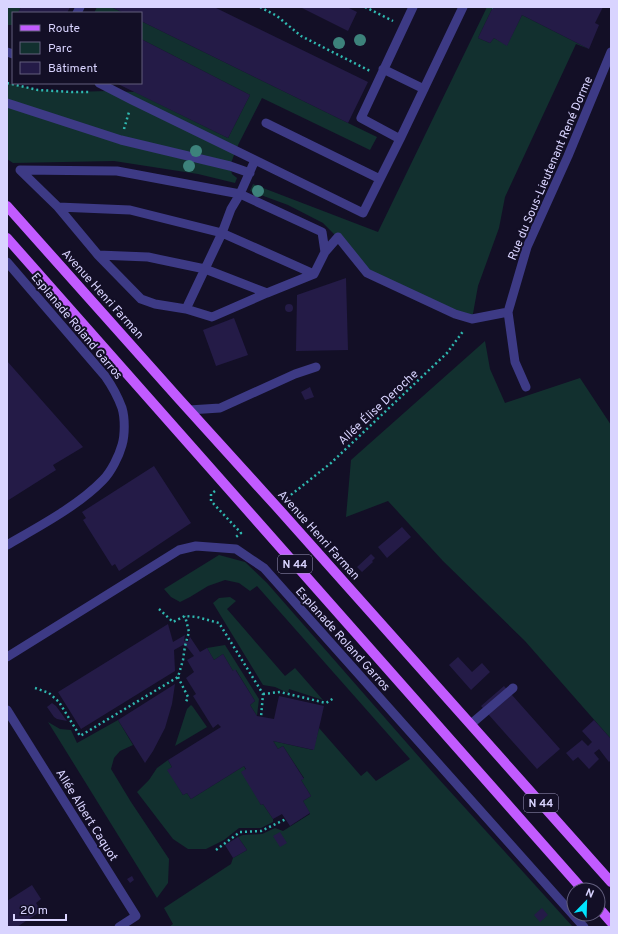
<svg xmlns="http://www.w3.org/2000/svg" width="618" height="934" viewBox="0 0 618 934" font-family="Overpass,sans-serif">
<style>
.green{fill:#12302f}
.building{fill:#241b47}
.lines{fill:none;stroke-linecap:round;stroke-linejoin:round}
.path{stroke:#2fb8b0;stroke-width:2.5;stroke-dasharray:2 3;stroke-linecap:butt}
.lane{stroke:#3d3a85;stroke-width:9}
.primary{stroke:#c25bff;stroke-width:10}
.tree{fill:#3d827b}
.labels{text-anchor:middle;stroke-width:4;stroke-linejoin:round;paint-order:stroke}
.shield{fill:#130f26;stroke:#9e99be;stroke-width:1}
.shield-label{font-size:11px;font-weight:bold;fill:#d9d4ff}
.street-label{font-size:12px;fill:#d9d4ff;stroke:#130f26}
</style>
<rect width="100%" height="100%" fill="#130f26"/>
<!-- green -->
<path class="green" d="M7 7H21L18 13H13V23L12 25H7Z
M97 7H111L124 13H94Z
M487 7H493L478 38 490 43 494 38 507 45 522 15 589 49 576 44 505 197 499 228 478 286 472 319 367 273 338 238 323 223 288 205 250 191 253 184 378 232Z
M141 21 348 123 377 137 370 150 262 98 238 145 234 155 230 166 232 174 237 178 235 183 198 174 114 161 13 163 7 159V83L38 90 72 92 107 91 135 92 228 138 250 95 141 39Z
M485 341 490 369 505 403 580 378 611 425V739L525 641 443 561 388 501 346 517 351 460Z
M219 555 245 562 267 583 427 766 573 927H169L173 924 164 908 231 864 233 858 247 850 238 837 243 835 262 834 275 828 283 831 310 814 303 801 311 796 301 780 304 778 283 746 278 749 273 741 313 750 319 728 361 776 367 771 376 781 410 759 257 586 250 591 239 583 225 580 208 586 190 597 180 602 171 597 164 589Z
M230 597 236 601 227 609 285 676 295 668 323 700 289 689 288 693 275 687 263 685 213 603 219 598Z
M225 645 259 699 257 716 250 705 255 701 236 670 233 671 223 654 214 660 207 648Z
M191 705 193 707 207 727 175 746 187 709Z
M118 720 133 745 120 751 114 758 111 769 131 802 169 859 168 883 157 898 48 722 60 729 71 730 77 743Z
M168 760 172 767 168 770 183 795 187 793 191 799 244 766 261 805 263 804 273 819V822L261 828H239L224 840 206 849H188L173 839 137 792 149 780 157 768Z"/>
<!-- building -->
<path class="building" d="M21 7H70L67 13H18Z
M111 7H214L368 82 348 123 141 21V13H124Z
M300 7H347L357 12 348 31Z
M493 7H603L595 23 599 25 589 49 522 15 507 46 494 38 490 43 478 38Z
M141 39 250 95 228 138 116 83H141Z
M346 278 348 350 296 351 297 295Z
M285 308a4 4 0 1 1 8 0a4 4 0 1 1-8 0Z
M234 318 248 355 216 366 203 330Z
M7 361 83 447 53 465 56 470 7 501Z
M310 387 314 397 305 400 301 392Z
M154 466 191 523 119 571 115 564 112 566 83 520 86 518 82 512Z
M402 527 411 537 387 558 378 547Z
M371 554 375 558 372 561 373 562 362 572 357 567Z
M168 624 173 642 185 635 184 641 188 642 190 637 200 652 207 648 214 660 223 654 233 671 235 669 255 701 250 705 257 716 274 719 279 696 324 706 314 750 273 741 278 749 283 746 304 779 301 780 311 796 303 801 310 813 290 826 282 814 273 819 263 804 261 805 241 772 246 769 244 766 191 799 187 793 183 795 167 770 172 767 168 760 221 727 218 724 213 728 193 696 196 694 186 678 194 672 187 660 194 656 187 647 183 645 174 650 175 671 81 729 58 692Z
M458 657 472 672 482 663 490 672 471 690 449 665Z
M175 684 172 704 165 728 153 751 145 763 118 720Z
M504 686 560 749 537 769 481 706Z
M52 703 56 706 67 721 57 719 54 717 47 707Z
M594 720 611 739V760L609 762 599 749 594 753 599 759 589 769 578 757 573 761 566 753 582 740 588 746 592 742 582 731Z
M280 832 287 843 280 847 273 836Z
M238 837 247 850 233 858 225 845Z
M132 876 134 880 130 883 127 879Z
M32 885 41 899 36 903 41 911 17 927H7V901Z
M542 908 548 915 540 922 534 915Z"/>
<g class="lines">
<!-- path -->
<path class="path" d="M260 7 277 16 301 36 370 71
M365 7 393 21
M492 7H493
M7 83 38 90 72 92H90
M124 129 129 112
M215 491 211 494V501L241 533 236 537
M287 498 331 463 447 353 464 330
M159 609 173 622 185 616 197 617 219 623 263 694 261 717
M178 677 188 697 186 702
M35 688 49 693 59 702 80 736 178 677 183 660 185 646 189 632 185 616
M263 694 280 692 326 703 334 698
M216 850 240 832 261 831 286 819"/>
<!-- lane -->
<path class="lane" d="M413 7 361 118 400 139 463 7
M77 13 80 7
M7 52 13 54
M383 69 424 89
M99 83 132 100 255 160
M7 103 121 140 230 166 250 173
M266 123 380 179
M58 207 130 210 222 233 314 274 325 252 322 232 240 194 117 171 20 170 58 207 98 255 148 257 205 269 267 293 314 274
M325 252 338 237 367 273 455 314 472 319 508 312
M98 255 141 299 155 304 186 309 212 317 267 293
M7 262 105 376C112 386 118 397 122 408 125 418 125 435 122 445 119 456 111 472 103 480 78 506 38 527 7 545
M186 309 222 233 231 209 240 194 255 160 363 213 400 139
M526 387 515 362 508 312 527 247 568 156 611 52
M189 410 220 408 295 374 316 367
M7 657 118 588 179 550 196 546 236 549 264 568 584 927
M7 710 136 916 119 927
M471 724 513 688"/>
<!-- primary -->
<path class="primary" d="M7 206 179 399 276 506 611 882
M7 238 583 890
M598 907 611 922"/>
</g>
<!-- trees -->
<g class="tree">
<circle cx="360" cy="40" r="6"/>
<circle cx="339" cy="43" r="6"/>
<circle cx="196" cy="151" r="6"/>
<circle cx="189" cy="166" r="6"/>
<circle cx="258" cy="191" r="6"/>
</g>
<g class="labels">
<!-- shield labels -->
<g class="shield">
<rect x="278" y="555" width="34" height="18" rx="3"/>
<rect x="524" y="794" width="34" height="18" rx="3"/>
</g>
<g class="shield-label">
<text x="295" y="568">N 44</text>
<text x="541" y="807">N 44</text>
</g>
<!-- street labels -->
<g class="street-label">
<text transform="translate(550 168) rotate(-67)" y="4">Rue du Sous-Lieutenant René Dorme</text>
<text transform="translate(103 294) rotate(48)" y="4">Avenue Henri Farman</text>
<text transform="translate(77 326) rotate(50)" y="4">Esplanade Roland Garros</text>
<text transform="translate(378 407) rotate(-43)" y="4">Allée Élise Deroche</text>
<text transform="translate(319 535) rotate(48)" y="4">Avenue Henri Farman</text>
<text transform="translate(343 639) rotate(48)" y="4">Esplanade Roland Garros</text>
<text transform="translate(87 815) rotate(58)" y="4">Allée Albert Caquot</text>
</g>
</g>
<!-- border -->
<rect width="618" height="934" fill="none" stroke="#d9d4ff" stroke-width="16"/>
<!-- legend -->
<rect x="12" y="12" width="130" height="72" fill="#130f26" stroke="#625e7d"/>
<rect x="20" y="25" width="20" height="6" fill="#c25bff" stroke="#625e7d"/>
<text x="48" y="32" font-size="12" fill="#d9d4ff">Route</text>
<rect x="20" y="42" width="20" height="12" fill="#12302f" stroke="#625e7d"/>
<text x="48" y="52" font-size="12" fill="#d9d4ff">Parc</text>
<rect x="20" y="62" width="20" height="12" fill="#241b47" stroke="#625e7d"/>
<text x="48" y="72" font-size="12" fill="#d9d4ff">Bâtiment</text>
<!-- north arrow -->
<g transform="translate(586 902) rotate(23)"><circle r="19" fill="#130f26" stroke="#625e7d"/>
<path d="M0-3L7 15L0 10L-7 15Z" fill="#00e5ff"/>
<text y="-6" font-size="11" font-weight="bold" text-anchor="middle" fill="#d9d4ff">N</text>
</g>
<!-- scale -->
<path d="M14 914v6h52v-6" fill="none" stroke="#d9d4ff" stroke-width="2"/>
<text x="20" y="914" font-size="12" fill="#d9d4ff" stroke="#130f26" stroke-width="3" paint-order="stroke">20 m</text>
</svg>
